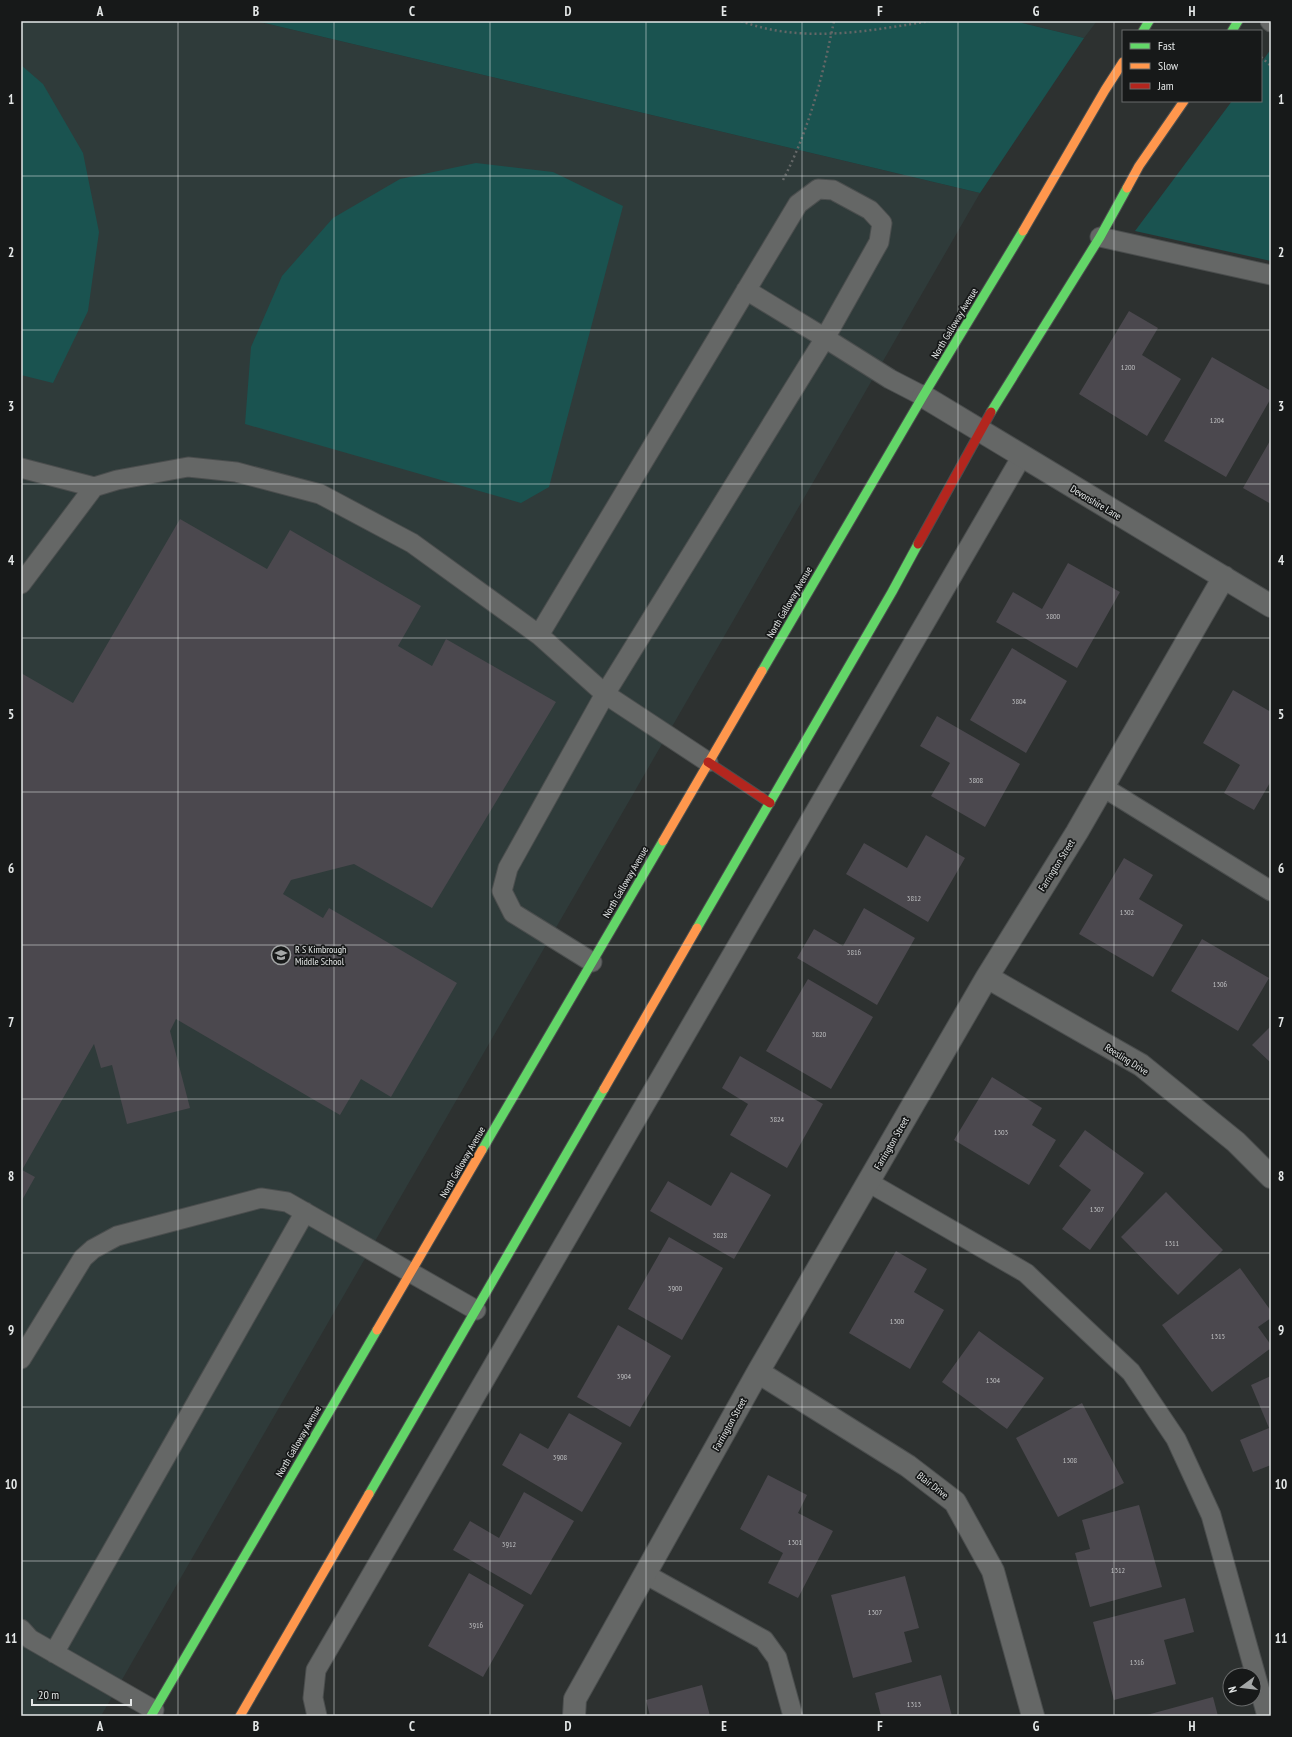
<svg xmlns="http://www.w3.org/2000/svg" width="1292" height="1737" viewBox="0 0 1292 1737" font-family="'PT Sans Narrow',sans-serif">
<style>
.built{fill:#2f3b3a}
.green{fill:#1a5350}
.building{fill:#4b484e}
.lines{fill:none;stroke-linecap:round;stroke-linejoin:round}
.lane-casing{stroke:#4b4e4e;stroke-width:21}
.street-casing{stroke:#4b4e4e;stroke-width:24}
.fast-casing{stroke:#4b4e4e;stroke-width:11}
.slow-casing{stroke:#4b4e4e;stroke-width:11}
.jam-casing{stroke:#4b4e4e;stroke-width:11}
.path{stroke:#646767;stroke-width:2.5;stroke-dasharray:2 3;stroke-linecap:butt}
.lane{stroke:#656766;stroke-width:19}
.street{stroke:#656766;stroke-width:22}
.fast{stroke:#63d668;stroke-width:9}
.slow{stroke:#ff974d;stroke-width:9}
.jam{stroke:#b3261e;stroke-width:9}
.grid{fill:none;stroke:#e4e7e7;stroke-width:1;stroke-opacity:0.55}
.labels{text-anchor:middle;stroke-width:3.5;stroke-linejoin:round;paint-order:stroke}
.number-label{font-size:8px;fill:#bebfc1}
.street-label{font-size:10px;fill:#e4e7e7;stroke:#171919}
.poi-label{font-size:10px;fill:#e4e7e7;stroke:#171919;text-anchor:start}
.neatline{fill:none;stroke:#e4e7e7;stroke-width:1.5}
.grid-label{font-size:13px;text-anchor:middle;font-weight:bold;fill:#e4e7e7}
</style>
<rect width="100%" height="100%" fill="#2d3130"/>
<!-- built -->
<path class="built" d="M21 21H256L980 193 101 1716H21Z
M1014 21H1097L1084 38Z"/>
<!-- green -->
<path class="green" d="M256 21H1014L1084 38 980 193Z
M1271 49V261L1135 231 1232 101H1261V63Z
M21 65 43 84 83 153 99 232 88 311 53 383 21 375Z
M476 163 553 172 623 206 549 487 521 503 245 424 251 347 282 276 333 218 400 179Z"/>
<!-- building -->
<path class="building" d="M1129 311 1158 328 1142 355 1181 379 1147 436 1079 394Z
M1212 357 1271 391V398L1226 477 1164 441Z
M1271 439V504L1243 488Z
M180 519 267 569 290 530 421 606 398 646 432 666 446 639 556 702 432 908 354 864 291 880 283 894 323 918 329 908 457 983 391 1097 361 1079 340 1115 176 1019 170 1031 190 1108 127 1124 112 1065 101 1068 94 1044 22 1170 35 1177 21 1202V673L73 703Z
M1068 563 1120 592 1077 668 996 622 1013 592 1042 609Z
M1012 648 1067 681 1026 753 970 720Z
M1233 690 1271 712V781L1254 810 1224 793 1240 765 1203 743Z
M937 716 1020 764 985 827 931 796 950 763 920 746Z
M926 835 965 858 928 922 846 874 864 843 907 868Z
M1124 858 1153 875 1139 899 1183 925 1153 977 1079 934Z
M864 908 915 938 877 1005 797 958 814 929 843 946Z
M1202 939 1269 978 1238 1031 1171 991Z
M808 979 873 1017 831 1089 766 1051Z
M1271 1026V1063L1252 1045Z
M740 1056 823 1104 787 1168 730 1135 748 1104 722 1088Z
M992 1077 1042 1108 1032 1125 1056 1140 1029 1185 954 1140Z
M1085 1130 1144 1173 1090 1250 1062 1229 1091 1190 1059 1166Z
M731 1172 771 1195 734 1259 650 1211 668 1181 711 1206Z
M1166 1192 1223 1250 1178 1295 1121 1237Z
M669 1237 723 1268 682 1340 628 1309Z
M896 1251 927 1269 914 1292 944 1310 910 1369 849 1333Z
M1240 1268 1271 1311V1318L1258 1327 1271 1345V1348L1212 1392 1162 1325Z
M618 1325 671 1356 630 1427 577 1397Z
M979 1331 1044 1378 1007 1429 942 1382Z
M1271 1376V1465L1253 1472 1240 1440 1269 1428 1251 1385Z
M1082 1403 1124 1483 1058 1517 1016 1438Z
M569 1413 622 1443 582 1512 502 1465 520 1433 548 1449Z
M768 1475 807 1495 798 1513 833 1531 798 1598 768 1583 783 1553 740 1529Z
M524 1492 574 1521 531 1595 453 1550 470 1521 499 1538Z
M1139 1505 1162 1587 1090 1607 1075 1553 1090 1549 1082 1520Z
M469 1573 524 1605 483 1677 428 1646Z
M905 1576 919 1628 904 1632 912 1662 853 1678 831 1595Z
M1185 1598 1194 1632 1164 1640 1176 1684 1114 1700 1093 1622Z
M941 1675 952 1716H881L875 1693Z
M702 1685 710 1716H650L646 1700Z
M1213 1697 1218 1716H1143Z"/>
<g class="lines">
<defs>
<path id="lane" d="M1270 21 1271 22
M1100 237 1271 275
M21 468 94 487 117 480 188 467 236 472 320 494 412 543 539 635
M21 584 94 487
M708 762 605 694 539 635 798 204 818 189 833 190 870 210 882 223 879 242 825 338 890 379 923 396
M1103 787 1271 891
M592 962 513 913 502 891 508 868 605 694 825 338 746 290
M868 1182 1026 1273 1131 1372 1176 1439 1211 1515 1267 1716
M21 1359 83 1258 93 1249 117 1236 261 1198 287 1202 476 1310
M645 1574 764 1640 777 1658 793 1716
M21 1629 30 1639 154 1710
M54 1653 305 1212
M317 1716 313 1698 316 1670 1022 456"/>
<path id="street" d="M923 396 1271 606
M987 977 1141 1065 1236 1142 1271 1177
M758 1372 908 1466 955 1502 993 1571 1033 1716
M574 1716 575 1699 758 1372 987 977 1077 832 1224 577"/>
<path id="fast" d="M1143 31 1149 21
M1232 31 1238 21
M991 412 1100 237 1127 188
M762 671 923 396 1023 231
M697 928 892 592 918 544
M482 1150 663 841
M369 1494 604 1089
M151 1716 377 1330"/>
<path id="slow" d="M1127 188 1139 166 1184 101
M1023 231 1105 90 1123 62
M663 841 762 671
M604 1089 697 928
M377 1330 482 1150
M240 1716 369 1494"/>
<path id="jam" d="M918 544 991 412
M708 762 770 803"/>
</defs>
<!-- lane casing -->
<use href="#lane" class="lane-casing"/>
<!-- street casing -->
<use href="#street" class="street-casing"/>
<!-- fast casing -->
<use href="#fast" class="fast-casing"/>
<!-- slow casing -->
<use href="#slow" class="slow-casing"/>
<!-- jam casing -->
<use href="#jam" class="jam-casing"/>
<!-- path -->
<path class="path" d="M741 21C801 44 869 31 930 21
M1261 57 1271 66
M783 180C809 130 823 75 834 21"/>
<!-- lane -->
<use href="#lane" class="lane"/>
<!-- street -->
<use href="#street" class="street"/>
<!-- fast -->
<use href="#fast" class="fast"/>
<!-- slow -->
<use href="#slow" class="slow"/>
<!-- jam -->
<use href="#jam" class="jam"/>
</g>
<!-- grid -->
<path class="grid" d="M178 21V1716M334 21V1716M490 21V1716M646 21V1716M802 21V1716M958 21V1716M1114 21V1716M21 176H1271M21 330H1271M21 484H1271M21 638H1271M21 792H1271M21 945H1271M21 1099H1271M21 1253H1271M21 1407H1271M21 1561H1271"/>
<!-- icons -->
<defs>
<symbol id="school-ring" viewBox="-11 -11 22 22"><circle r="9.5" fill="#171919" stroke="#a4a7a7" stroke-width="1.5"/><path d="M0-5L7-2L0 1L-7-2ZM-4 1L0 2.5L4 1V4Q0 6-4 4Z" fill="#a4a7a7"/></symbol>
</defs>
<g fill-rule="evenodd">
<use href="#school-ring" x="270" y="944" width="22" height="22"/>
</g>
<g class="labels">
<!-- number labels -->
<g class="number-label">
<text x="1128" y="370">1200</text>
<text x="1217" y="423">1204</text>
<text x="1053" y="619">3800</text>
<text x="1019" y="704">3804</text>
<text x="976" y="783">3808</text>
<text x="914" y="901">3812</text>
<text x="1127" y="915">1302</text>
<text x="854" y="955">3816</text>
<text x="1220" y="987">1306</text>
<text x="819" y="1037">3820</text>
<text x="777" y="1122">3824</text>
<text x="1001" y="1135">1303</text>
<text x="1097" y="1212">1307</text>
<text x="720" y="1238">3828</text>
<text x="1172" y="1246">1311</text>
<text x="675" y="1291">3900</text>
<text x="897" y="1324">1300</text>
<text x="1218" y="1339">1315</text>
<text x="624" y="1379">3904</text>
<text x="993" y="1383">1304</text>
<text x="560" y="1460">3908</text>
<text x="1070" y="1463">1308</text>
<text x="795" y="1545">1301</text>
<text x="509" y="1547">3912</text>
<text x="1118" y="1573">1312</text>
<text x="875" y="1615">1307</text>
<text x="476" y="1628">3916</text>
<text x="1137" y="1665">1316</text>
<text x="914" y="1707">1313</text>
</g>
<!-- street labels -->
<g class="street-label">
<text transform="translate(954 323) rotate(-59)" y="4">North Galloway Avenue</text>
<text transform="translate(1096 502) rotate(31)" y="4">Devonshire Lane</text>
<text transform="translate(789 602) rotate(-60)" y="4">North Galloway Avenue</text>
<text transform="translate(1056 865) rotate(-58)" y="4">Farrington Street</text>
<text transform="translate(625 882) rotate(-60)" y="4">North Galloway Avenue</text>
<text transform="translate(1127 1059) rotate(32)" y="4">Reesling Drive</text>
<text transform="translate(891 1143) rotate(-60)" y="4">Farrington Street</text>
<text transform="translate(462 1162) rotate(-60)" y="4">North Galloway Avenue</text>
<text transform="translate(729 1424) rotate(-61)" y="4">Farrington Street</text>
<text transform="translate(298 1441) rotate(-60)" y="4">North Galloway Avenue</text>
<text transform="translate(933 1485) rotate(38)" y="4">Blair Drive</text>
</g>
<!-- poi labels -->
<g class="poi-label">
<text x="295" y="953">R S Kimbrough<tspan x="295" dy="12">Middle School</tspan></text>
</g>
</g>
<!-- border -->
<rect width="1292" height="1737" fill="none" stroke="#171919" stroke-width="44"/>
<!-- legend -->
<rect x="1122" y="30" width="140" height="72" fill="#171919" stroke="#696b6b"/>
<rect x="1130" y="43" width="20" height="6" fill="#63d668" stroke="#696b6b"/>
<text x="1158" y="50" font-size="12" fill="#e4e7e7">Fast</text>
<rect x="1130" y="63" width="20" height="6" fill="#ff974d" stroke="#696b6b"/>
<text x="1158" y="70" font-size="12" fill="#e4e7e7">Slow</text>
<rect x="1130" y="83" width="20" height="6" fill="#b3261e" stroke="#696b6b"/>
<text x="1158" y="90" font-size="12" fill="#e4e7e7">Jam</text>
<!-- north arrow -->
<g transform="translate(1242 1687) rotate(255)"><circle r="19" fill="#171919" stroke="#696b6b"/>
<path d="M0-3L7 15L0 10L-7 15Z" fill="#a4a7a7"/>
<text y="-6" font-size="11" font-weight="bold" text-anchor="middle" fill="#e4e7e7">N</text>
</g>
<!-- scale -->
<path d="M32 1699v6h99v-6" fill="none" stroke="#e4e7e7" stroke-width="2"/>
<text x="38" y="1699" font-size="12" fill="#e4e7e7" stroke="#171919" stroke-width="3" paint-order="stroke">20 m</text>
<rect x="22" y="22" width="1248" height="1693" class="neatline"/>
<g class="grid-label">
<text x="100" y="16">A</text>
<text x="256" y="16">B</text>
<text x="412" y="16">C</text>
<text x="568" y="16">D</text>
<text x="724" y="16">E</text>
<text x="880" y="16">F</text>
<text x="1036" y="16">G</text>
<text x="1192" y="16">H</text>
<text x="11" y="104">1</text>
<text x="1281" y="104">1</text>
<text x="11" y="257">2</text>
<text x="1281" y="257">2</text>
<text x="11" y="411">3</text>
<text x="1281" y="411">3</text>
<text x="11" y="565">4</text>
<text x="1281" y="565">4</text>
<text x="11" y="719">5</text>
<text x="1281" y="719">5</text>
<text x="11" y="873">6</text>
<text x="1281" y="873">6</text>
<text x="11" y="1027">7</text>
<text x="1281" y="1027">7</text>
<text x="11" y="1181">8</text>
<text x="1281" y="1181">8</text>
<text x="11" y="1335">9</text>
<text x="1281" y="1335">9</text>
<text x="11" y="1489">10</text>
<text x="1281" y="1489">10</text>
<text x="11" y="1643">11</text>
<text x="1281" y="1643">11</text>
<text x="100" y="1731">A</text>
<text x="256" y="1731">B</text>
<text x="412" y="1731">C</text>
<text x="568" y="1731">D</text>
<text x="724" y="1731">E</text>
<text x="880" y="1731">F</text>
<text x="1036" y="1731">G</text>
<text x="1192" y="1731">H</text>
</g>
</svg>
